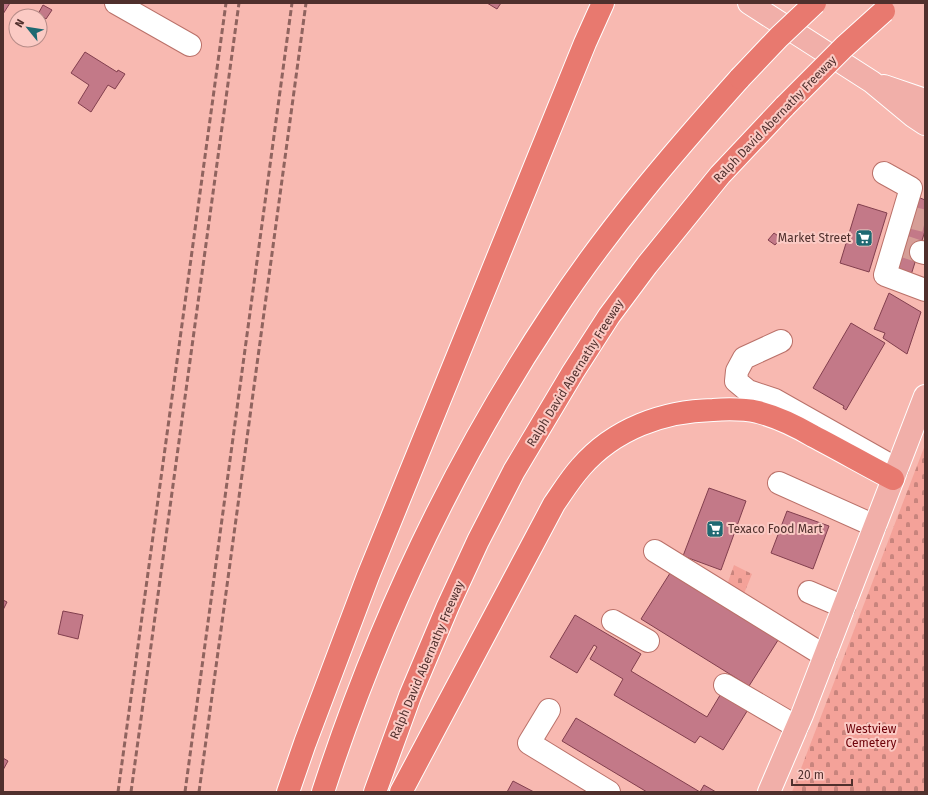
<svg xmlns="http://www.w3.org/2000/svg" width="928" height="795" viewBox="0 0 928 795" font-family="'Fira Sans',sans-serif">
<style>
.cemetery{fill:url(#cemetery-stones)}
.building{fill:#c37988;stroke:#823f4e}
.lines{fill:none;stroke-linecap:round;stroke-linejoin:round}
.minor-tunnel{stroke:#d69e97;stroke-width:22;stroke-dasharray:22 11;stroke-linecap:butt}
.minor-casing{stroke:#ba7169;stroke-width:24}
.major-casing{stroke:#fff;stroke-width:24}
.highway-casing{stroke:#fff;stroke-width:24}
.minor{stroke:#fff;stroke-width:22}
.major{stroke:#f1afa9;stroke-width:22}
.highway{stroke:#e8796f;stroke-width:22}
.rail{stroke:#90645f;stroke-width:3;stroke-dasharray:6 3;stroke-linecap:butt}
.highway-bridge-casing{stroke:#fff;stroke-width:24;stroke-linecap:butt}
.highway-bridge{stroke:#e8796f;stroke-width:22}
.labels{text-anchor:middle;stroke-width:4;stroke-linejoin:round;paint-order:stroke}
.street-label{font-size:12px;fill:#50302d;stroke:#fbcac4}
.poi-label{font-size:12px;fill:#50302d;stroke:#fbcac4;text-anchor:end}
.park-label{font-size:12px;fill:#6d0209;stroke:#fbcac4}
</style>
<defs>
<pattern id="cemetery-stones" width="16" height="16" patternUnits="userSpaceOnUse"><rect width="16" height="16" fill="#f4a299"/><path d="M2 7V4a2 2 0 0 1 4 0v3zM10 15v-3a2 2 0 0 1 4 0v3z" fill="#c8847d"/></pattern>
</defs>
<rect width="100%" height="100%" fill="#f8b9b1"/>
<!-- cemetery -->
<path class="cemetery" d="M925 445V792H792Z
M734 565 752 574 743 596 727 585Z"/>
<!-- building -->
<path class="building" d="M3 3H10L3 14Z
M487 3H501L497 9Z
M43 5 52 10 46 19 38 14Z
M17 40H28L25 45Z
M85 52 117 72 118 70 125 74 115 89 108 85 91 112 78 103 89 85 71 73Z
M918 197 925 200V231L911 275 894 270Z
M858 204 887 213 869 272 840 263Z
M774 233 781 238 775 245 768 240Z
M889 293 921 312 907 354 883 338 885 333 874 329Z
M851 323 885 343 846 410 843 408 844 406 813 388Z
M709 488 746 501 721 570 683 556Z
M787 511 829 526 813 569 771 553Z
M672 570 780 637 749 686 641 619Z
M3 600 7 602 3 610Z
M63 611 83 615 78 639 58 634Z
M575 615 641 654 631 671 707 717 722 692 749 708 723 750 700 736 695 743 614 695 623 679 590 659 597 647 594 645 577 673 550 657Z
M576 718 700 792H647L562 741Z
M3 758 8 761 3 770Z
M513 781 534 792H507Z
M704 785 716 792H700Z"/>
<g class="lines">
<!-- minor-tunnel -->
<path class="minor-tunnel" d="M913 218 925 221
M903 246 921 252"/>
<defs>
<path id="minor" d="M116 3 190 45
M884 173 911 188 885 275 925 290
M921 252 925 253
M781 341 744 358 737 371 736 381 748 391 775 400 897 469
M779 483 875 526
M655 551 825 656
M809 592 844 607
M613 621 648 641
M725 685 797 727
M549 710 529 743 609 792"/>
<path id="major" d="M749 3 872 82 913 116 925 124
M884 86 925 100
M769 792 802 715 925 396"/>
<path id="highway" d="M288 792 305 743 368 576 585 43 603 3
M323 792C378 623 454 462 552 314 607 230 673 153 740 78
M375 792 410 696 448 606 478 541 514 471 573 372 609 316 647 265 720 175 785 106
M401 792 554 504C563 491 571 478 581 467 614 429 663 411 713 410 727 409 744 409 758 412 777 417 796 426 813 436 840 450 866 465 893 479"/>
</defs>
<!-- minor casing -->
<use href="#minor" class="minor-casing"/>
<!-- major casing -->
<use href="#major" class="major-casing"/>
<!-- highway casing -->
<use href="#highway" class="highway-casing"/>
<!-- minor -->
<use href="#minor" class="minor"/>
<!-- major -->
<use href="#major" class="major"/>
<!-- highway -->
<use href="#highway" class="highway"/>
<!-- rail -->
<path class="rail" d="M118 792 226 3
M131 792 239 3
M185 792 292 3
M199 792 306 3"/>
<defs>
<path id="highway-bridge" d="M740 78 779 37 815 3
M785 106 844 47 884 11"/>
</defs>
<!-- highway-bridge casing -->
<use href="#highway-bridge" class="highway-bridge-casing"/>
<!-- highway-bridge -->
<use href="#highway-bridge" class="highway-bridge"/>
</g>
<!-- icons -->
<defs>
<symbol id="supermarket-square" viewBox="-11 -11 22 22"><rect x="-9" y="-9" width="18" height="18" rx="4" fill="#1e6972" stroke="#fbcac4"/><path d="M-6-5.5h2.5l.6 2H6L4.5 2H-2.5L-4.4-4H-6ZM-1.5 3.2a1.3 1.3 0 1 0 .1 0ZM3 3.2a1.3 1.3 0 1 0 .1 0Z" fill="#fff"/></symbol>
</defs>
<g fill-rule="evenodd">
<use href="#supermarket-square" x="854" y="228" width="20" height="20"/>
<use href="#supermarket-square" x="705" y="519" width="20" height="20"/>
</g>
<g class="labels">
<!-- street labels -->
<g class="street-label">
<text transform="translate(775 119) rotate(-46)" y="4">Ralph David Abernathy Freeway</text>
<text transform="translate(575 373) rotate(-58)" y="4">Ralph David Abernathy Freeway</text>
<text transform="translate(427 660) rotate(-67)" y="4">Ralph David Abernathy Freeway</text>
</g>
<!-- poi labels -->
<g class="poi-label">
<text x="851" y="242">Market Street</text>
<text x="728" y="533" text-anchor="start">Texaco Food Mart</text>
</g>
<!-- park labels -->
<g class="park-label">
<text x="871" y="733">Westview<tspan x="871" dy="14">Cemetery</tspan></text>
</g>
</g>
<!-- border -->
<rect width="928" height="795" fill="none" stroke="#50302d" stroke-width="8"/>
<!-- north arrow -->
<g transform="translate(28 28) rotate(300)"><circle r="19" fill="#fbcac4" stroke="#b78c88"/>
<path d="M0-3L7 15L0 10L-7 15Z" fill="#1e6972"/>
<text y="-6" font-size="11" font-weight="bold" text-anchor="middle" fill="#50302d">N</text>
</g>
<!-- scale -->
<path d="M792 779v6h60v-6" fill="none" stroke="#50302d" stroke-width="2"/>
<text x="798" y="779" font-size="12" fill="#50302d" stroke="#fbcac4" stroke-width="3" paint-order="stroke">20 m</text>
</svg>
